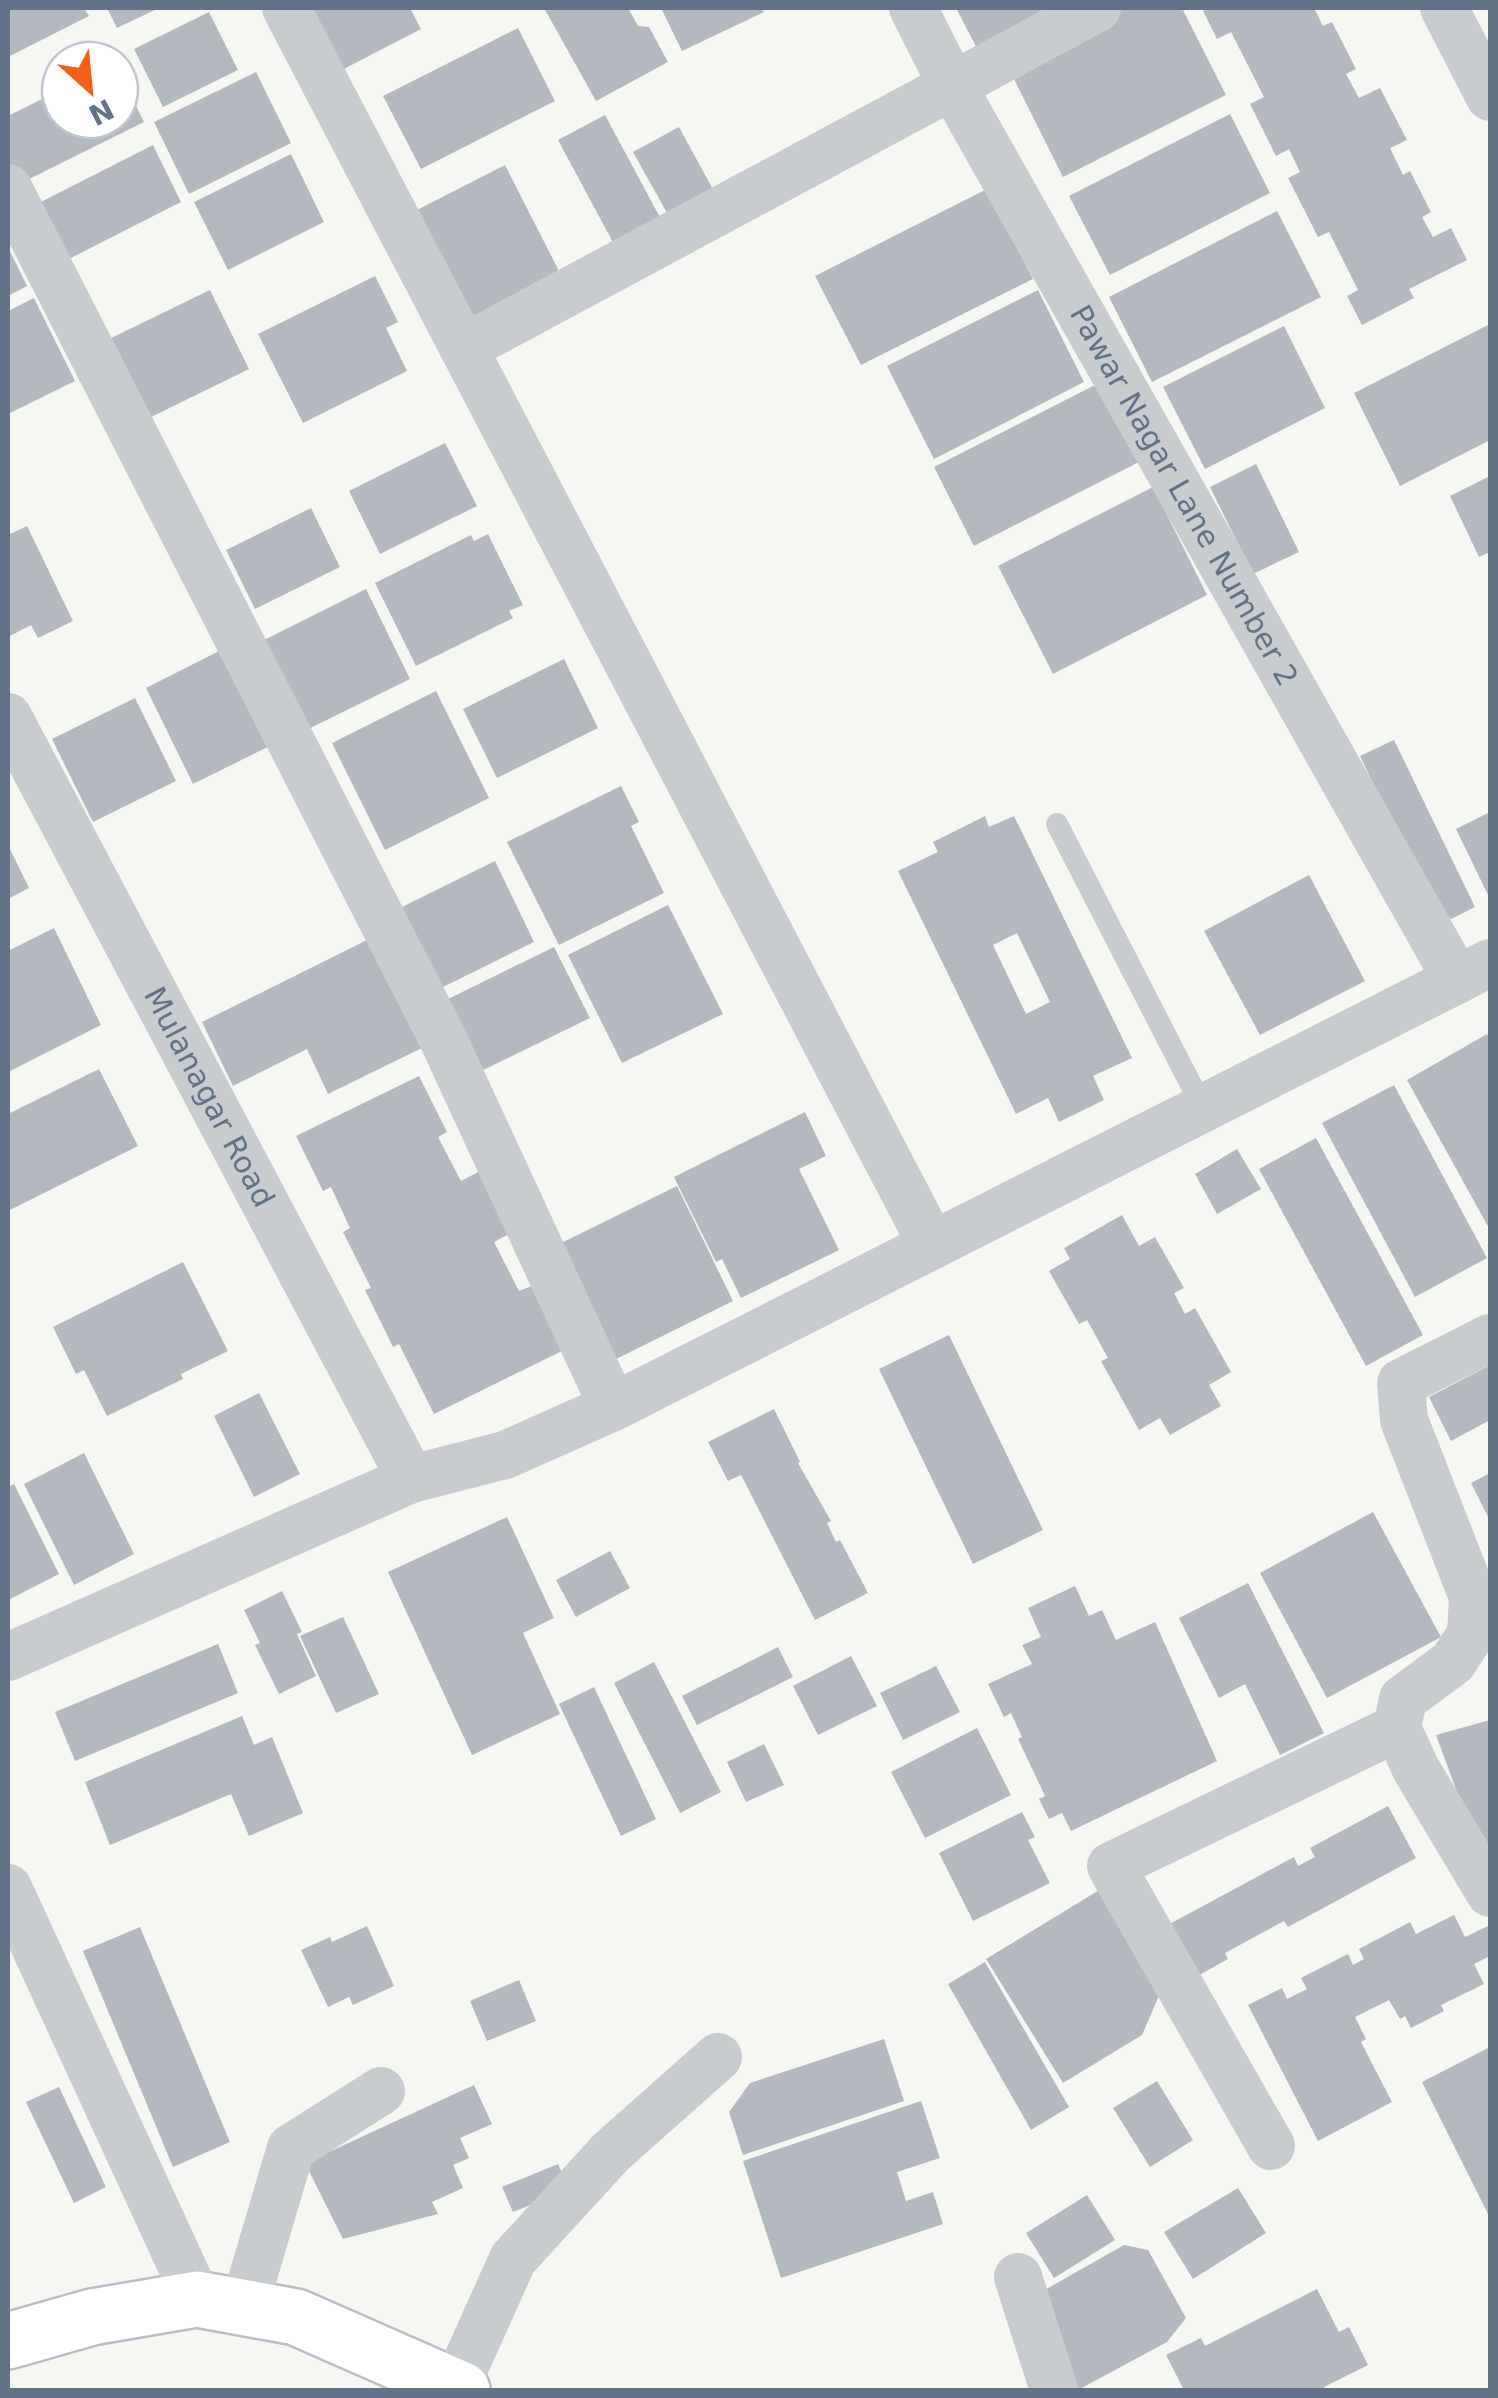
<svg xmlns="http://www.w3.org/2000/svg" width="1498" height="2398" viewBox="0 0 1498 2398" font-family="'DejaVu Sans',sans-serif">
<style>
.building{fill:#b3b9bf;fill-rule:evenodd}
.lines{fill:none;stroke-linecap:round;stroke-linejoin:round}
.secondary-casing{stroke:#babec4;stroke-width:60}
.lane{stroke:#c9cccf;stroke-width:22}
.street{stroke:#c9cccf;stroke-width:48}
.secondary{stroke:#fff;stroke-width:55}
.labels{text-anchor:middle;stroke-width:10;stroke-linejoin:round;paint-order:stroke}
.street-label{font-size:30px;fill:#637387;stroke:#fff}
</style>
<rect width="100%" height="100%" fill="#f6f7f3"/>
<!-- building -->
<path class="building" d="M8 8H84L89 16 8 57Z
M107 8H159L117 28Z
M307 8H410L421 29 340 71Z
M544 8H628L638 26 649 27 668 62 596 101Z
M661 8H761L764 12 682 51Z
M956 8H1068L979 52Z
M1124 8H1182L1226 95 1063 177 1008 67Z
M1211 8H1314L1323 26 1332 22 1356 69 1346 74 1359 98 1380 88 1407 140 1390 148 1403 175 1410 171 1431 212 1422 217 1433 237 1451 228 1467 260 1409 289 1414 298 1362 325 1347 296 1358 290 1329 232 1318 237 1288 178 1300 172 1289 149 1276 156 1250 104 1264 97 1231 32 1217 39 1203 11Z
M209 12 238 70 163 107 134 49Z
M518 28 555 101 421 169 383 96Z
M256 72 291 143 189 194 154 122Z
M120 74 144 122 17 185 8 166V116L60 90V120H120Z
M1230 114 1270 193 1110 275 1069 196Z
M605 115 663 223 616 248 558 140Z
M679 127 716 195 671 220 633 152Z
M153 145 181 202 55 266 27 209Z
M291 154 324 222 228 270 194 202Z
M505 165 561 275 467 322 411 213Z
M987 189 1033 279 861 365 815 276Z
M1277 211 1321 297 1152 382 1109 297Z
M8 247 27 286 8 296Z
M375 276 398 322 386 328 407 371 303 423 258 334Z
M210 290 249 369 143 421 105 341Z
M1038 290 1084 382 934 459 887 366Z
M34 298 75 381 8 414V311Z
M1490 324V440L1400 486 1354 393Z
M1284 326 1325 408 1205 469 1163 387Z
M1099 383 1139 462 974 546 934 467Z
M445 443 477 506 380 554 349 491Z
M1256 464 1299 552 1253 574 1210 487Z
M1490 476V552L1479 557 1450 496Z
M1153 487 1207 595 1053 674 998 566Z
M311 508 340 567 255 609 226 550Z
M27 526 73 621 38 638 31 625 8 637V535Z
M488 534 523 605 509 611 513 618 416 666 375 583 471 535 474 541Z
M366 589 410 679 290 738 246 649Z
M231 645 278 742 193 784 146 688Z
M564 659 598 728 497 778 463 709Z
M436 691 489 798 385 850 332 743Z
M135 698 176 781 93 822 52 739Z
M1394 740 1475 907 1441 924 1360 756Z
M621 786 639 822 631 826 664 893 559 945 507 842Z
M1490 812V899L1456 829Z
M985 816 989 827 1014 816 1132 1058 1093 1076 1104 1100 1059 1122 1048 1098 1016 1114 898 871 938 852 933 842ZM1017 933 1050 1002 1026 1014 993 945Z
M8 845 29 888 8 899Z
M495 861 534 942 437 990 398 909Z
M1309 875 1365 981 1260 1035 1204 931Z
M668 905 723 1014 622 1063 568 955Z
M54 928 101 1025 8 1072V951Z
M369 939 426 1046 328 1094 307 1049 233 1086 202 1022Z
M554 947 590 1018 475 1074 440 1003Z
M1487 1034 1490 1040V1230L1407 1080Z
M99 1069 138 1146 8 1211V1114Z
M419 1076 447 1132 438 1137 461 1181 480 1171 511 1233 494 1242 519 1291 537 1284 568 1348 434 1414 399 1344 393 1347 365 1290 371 1288 343 1232 350 1228 331 1187 323 1191 296 1136Z
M1394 1085 1487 1258 1415 1297 1322 1123Z
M805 1112 826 1156 799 1169 839 1250 741 1298 722 1259 716 1262 674 1177Z
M1316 1138 1423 1335 1366 1366 1259 1169Z
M1237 1149 1261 1189 1217 1214 1195 1174Z
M677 1186 733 1301 610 1362 553 1247Z
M1122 1215 1139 1246 1155 1237 1184 1288 1174 1293 1185 1314 1195 1308 1231 1372 1209 1385 1221 1406 1170 1435 1160 1418 1139 1430 1101 1361 1108 1358 1087 1320 1079 1324 1049 1271 1070 1259 1064 1248Z
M183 1262 228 1351 181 1374 183 1379 107 1416 84 1370 76 1374 53 1327Z
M949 1335 1043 1530 973 1564 879 1369Z
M1490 1365V1420L1451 1441 1429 1397Z
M259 1393 300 1474 254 1497 214 1416Z
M774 1409 800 1462 798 1463 831 1521 827 1523 836 1542 840 1540 868 1593 815 1620 741 1475 728 1481 708 1442Z
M84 1453 134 1554 74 1585 24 1484Z
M1490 1473V1521L1471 1483Z
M14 1484 59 1574 8 1600V1487Z
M1373 1512 1441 1637 1327 1698 1260 1573Z
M507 1517 554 1618 523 1633 560 1714 472 1755 388 1572Z
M610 1551 630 1588 576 1617 556 1580Z
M1248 1583 1324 1733 1280 1755 1245 1684 1219 1698 1179 1618Z
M1075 1586 1089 1616 1102 1610 1116 1640 1155 1622 1217 1761 1071 1831 1062 1813 1049 1819 1039 1799 1045 1796 1018 1739 1022 1737 1011 1713 1004 1717 988 1684 1032 1664 1022 1645 1041 1637 1028 1608Z
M282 1591 302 1632 297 1634 316 1676 279 1694 255 1645 260 1643 244 1610Z
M343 1617 379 1694 336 1713 300 1636Z
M218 1644 238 1693 75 1761 55 1712Z
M778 1647 793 1677 697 1725 682 1696Z
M851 1656 877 1706 818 1735 793 1686Z
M654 1662 721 1792 680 1813 614 1683Z
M936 1666 960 1712 903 1740 880 1693Z
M594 1687 656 1819 621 1836 559 1704Z
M242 1716 254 1745 272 1737 303 1813 249 1836 231 1794 110 1845 85 1782Z
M1490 1720V1847L1479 1852 1436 1735Z
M977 1728 1011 1795 925 1838 891 1772Z
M764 1744 784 1785 746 1802 727 1762Z
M1388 1806 1416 1858 1288 1927 1284 1921 1225 1953 1228 1959 1194 1978 1166 1926 1294 1857 1298 1866 1315 1857 1310 1848Z
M1022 1812 1035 1837 1028 1840 1050 1883 973 1921 939 1853Z
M1101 1889 1162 1989 1142 2035 1063 2083 986 1959Z
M1454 1915 1465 1937 1490 1925V1956L1474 1964 1484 1984 1441 2005 1444 2011 1411 2028 1405 2016 1400 2019 1389 2000 1355 2017 1366 2039 1361 2042 1392 2102 1318 2141 1248 2005 1282 1988 1287 1999 1307 1989 1301 1978 1348 1954 1353 1965 1364 1959 1359 1949 1410 1922 1416 1934Z
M367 1926 394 1986 353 2005 349 1997 328 2007 301 1950 330 1937 332 1942Z
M140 1927 230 2142 173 2167 83 1951Z
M985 1962 1069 2107 1031 2130 948 1984Z
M519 1980 536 2021 487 2041 470 2001Z
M884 2039 904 2101 743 2155 729 2112 750 2083Z
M1490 2047V2218L1422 2082Z
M1157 2081 1193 2140 1150 2167 1113 2108Z
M474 2085 492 2124 460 2138 469 2158 453 2165 463 2188 432 2202 438 2214 343 2239 305 2163Z
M59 2087 106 2187 74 2203 26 2102Z
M921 2101 940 2158 897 2172 906 2201 933 2192 943 2224 781 2278 743 2161Z
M558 2164 569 2189 513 2212 502 2187Z
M1238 2188 1266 2233 1193 2279 1164 2232Z
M1087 2195 1115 2240 1054 2278 1026 2233Z
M1124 2245 1148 2250 1186 2318 1167 2342 1078 2390 1027 2300Z
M1317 2289 1339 2332 1349 2327 1368 2365 1324 2387 1326 2390H1184L1166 2355 1201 2338 1205 2346Z"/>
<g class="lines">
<defs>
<path id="secondary" d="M8 2341 92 2317 197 2299 296 2317 462 2390"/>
</defs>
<!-- secondary casing -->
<use href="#secondary" class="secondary-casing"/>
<!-- lane -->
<path class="lane" d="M1057 824 1203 1108"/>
<!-- street -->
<g class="street">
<path d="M286 8 932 1245"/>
<path id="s1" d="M913 8 953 87 1457 980"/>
<path d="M1444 8 1490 97"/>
<path d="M8 188 442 1037 613 1407"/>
<path d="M464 348 1097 8"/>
<path id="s2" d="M8 717 411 1479"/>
<path d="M1490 1338 1401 1383 1404 1420 1473 1597 1471 1634 1453 1662 1403 1699 1397 1728 1416 1769 1490 1893"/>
<path d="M8 1657 411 1479 505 1455 613 1407 1490 963"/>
<path d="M8 1888 197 2299"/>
<path d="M1271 2146 1111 1866 1397 1728"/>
<path d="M1018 2277 1054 2390"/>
<path d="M244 2307 291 2148 381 2091"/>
<path d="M455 2388 513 2259 611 2152 718 2057"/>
</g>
<!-- secondary -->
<use href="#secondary" class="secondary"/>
</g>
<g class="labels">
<!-- street labels -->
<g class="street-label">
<text dy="10" stroke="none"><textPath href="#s1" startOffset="558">Pawar Nagar Lane Number 2</textPath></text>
<text dy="10" stroke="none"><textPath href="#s2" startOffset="430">Mulanagar Road</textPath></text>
</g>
</g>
<!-- border -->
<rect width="1498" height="2398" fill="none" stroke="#637387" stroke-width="20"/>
<!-- north arrow -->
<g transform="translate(90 90) rotate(153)"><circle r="48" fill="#ffffff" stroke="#c1c7cf" stroke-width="2.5"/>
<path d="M0-8L18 38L0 25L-18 38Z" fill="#f46116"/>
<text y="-15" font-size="28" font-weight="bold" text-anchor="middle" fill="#637387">N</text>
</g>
</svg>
